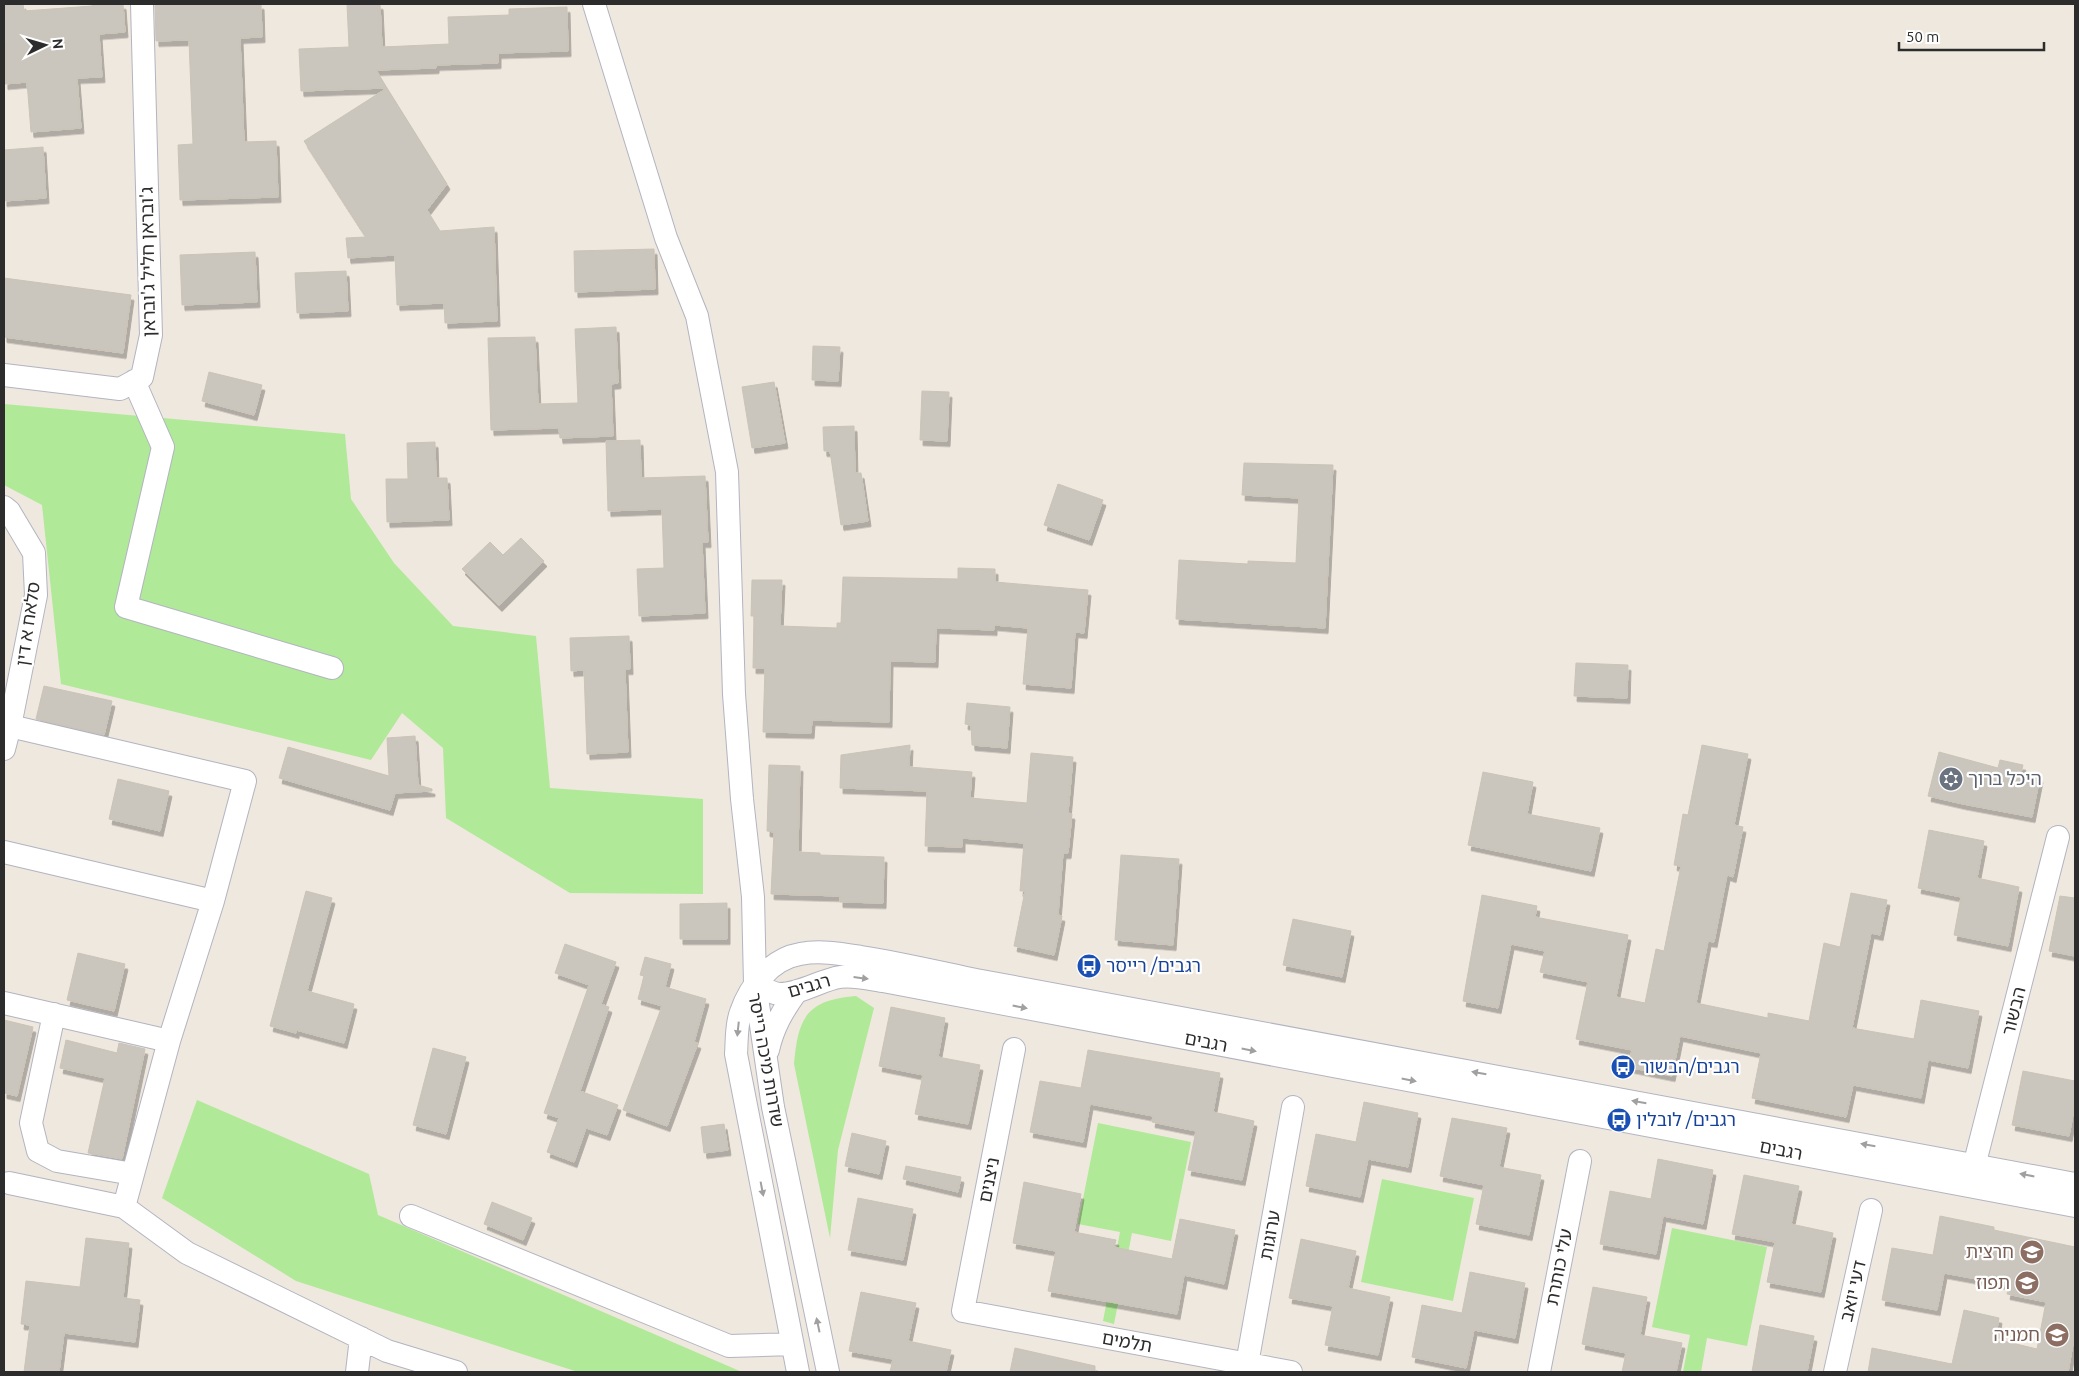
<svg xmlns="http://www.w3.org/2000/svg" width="2079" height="1376" viewBox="0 0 2079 1376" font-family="Ubuntu,'Noto Sans Hebrew',sans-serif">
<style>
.green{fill:#b0e997}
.building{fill:#cac5bd;stroke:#cac4b7;filter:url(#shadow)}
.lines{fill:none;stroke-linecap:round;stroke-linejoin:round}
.minor-casing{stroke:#b2b4c1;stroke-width:24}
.minor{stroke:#fff;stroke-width:22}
.oneway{fill:#a0a0a0}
.labels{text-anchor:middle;stroke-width:4.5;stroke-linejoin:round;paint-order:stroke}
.street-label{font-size:18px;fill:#2c2c2c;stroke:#fff}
.worship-label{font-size:18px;fill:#5b616d;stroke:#fff;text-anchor:start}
.transit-label{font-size:18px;fill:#164399;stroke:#fff;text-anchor:start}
.education-label{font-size:18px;fill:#785e54;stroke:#fff;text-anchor:end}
</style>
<defs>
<filter id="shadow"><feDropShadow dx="3" dy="5.5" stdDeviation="0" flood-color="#0004"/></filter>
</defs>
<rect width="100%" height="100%" fill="#efe8de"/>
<!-- green -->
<path class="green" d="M4 404 345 434 351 499 394 563 453 626 536 636 550 788 703 799V894L570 893 446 818 443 748 402 713 371 760 61 684 42 505 4 485Z
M856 996 874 1008 838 1150 830 1238 794 1064C798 1017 807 1000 856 996Z
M197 1100 369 1174 378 1215 742 1372H578L296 1281 162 1198Z
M1098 1123 1191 1142 1171 1241 1132 1233 1114 1324 1103 1321 1120 1232 1078 1224Z
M1382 1179 1474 1198 1453 1301 1361 1282Z
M1672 1228 1767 1247 1747 1346 1707 1338 1701 1372H1683L1690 1335 1652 1327Z"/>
<!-- building -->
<path class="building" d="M4 4H23L24 11 92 6V4H123L125 32 99 34 102 77 77 78 81 128 31 132 27 82 5 84Z
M155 4H261L262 37 240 38 244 142 276 141 278 197 180 200 178 145 193 144 189 40 156 41Z
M347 4H380L382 47 449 44 448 17 509 15V9L567 7 568 51 498 53V63L436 65V68L376 70 387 88 301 91 299 49 349 47Z
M387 88 447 184 427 210 440 231 494 227 497 321 445 323 444 303 397 305 395 255 348 258 346 238 366 237 304 141Z
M43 147 46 198 4 201V150Z
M654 249 655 289 575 292 574 251Z
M255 252 257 302 182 305 180 255Z
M346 271 348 311 297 313 295 273Z
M4 278 131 295 123 353 4 337Z
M616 327 618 383 611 384 613 436 560 438 559 428 491 430 488 338 535 337 538 404 578 403 575 329Z
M813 346 840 347 838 381 812 380Z
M209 372 262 385 254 415 202 401Z
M774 382 785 443 752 448 742 387Z
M922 391 949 392 947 441 920 440Z
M854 426 855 473H861L868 521 841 525 830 451H824L823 427Z
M640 440 641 478 705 476 708 542H702L705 613 639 616 637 569 664 568 662 509 608 511 606 441Z
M435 442 436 478H447L449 520 387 522 386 479H408L407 443Z
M1244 463 1333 465 1325 628 1176 619 1179 560 1248 564V561L1296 563 1299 498 1242 495Z
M1058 484 1103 500 1089 540 1044 525Z
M521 538 544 561 499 606 462 569 490 542 503 555Z
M958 568 995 569V582L1088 590 1084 633 1075 632 1071 688 1023 684 1028 628 994 625V630L936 628 935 662 890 661 889 722 812 720 811 733 763 732 765 668H753L754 616H751L752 580H782L780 626 837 628V623H841L843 577 958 579Z
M629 636 630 669H625L628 752 587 754 584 670 571 671 570 638Z
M1576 663 1628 665 1627 698 1574 696Z
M44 686 112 701 104 735 36 719Z
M967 703 1010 707 1007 748 972 745 971 725 965 724Z
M415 736 418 785 432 789V791L395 793 390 810 279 778 288 747 389 776 387 738Z
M910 745 909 767 972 772 970 798 1027 803 1031 753 1073 757 1068 813 1072 814 1068 853H1063L1058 915 1062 916 1054 955 1014 946 1025 891H1020L1024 843 962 838V847L925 846 927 791 840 788 841 755Z
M1702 745 1748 754 1734 825 1743 827 1733 877 1727 875 1714 942 1708 941 1696 1003 1768 1018V1013L1809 1021 1824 943 1840 947 1851 893 1887 900 1880 935 1871 933 1852 1028 1914 1039 1921 1000 1979 1011 1968 1068 1928 1060 1921 1098 1853 1085 1846 1117 1752 1098 1761 1053 1680 1036 1672 1076 1628 1067 1632 1050 1576 1039 1588 982 1540 972 1545 951 1511 944 1498 1008 1463 1001 1482 895 1537 906 1535 917 1628 935 1616 997 1645 1003 1656 949 1664 951 1681 866 1674 865 1683 814 1688 815Z
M1939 752 1998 768 2000 760 2023 765 2021 773 2040 777 2032 817 1963 804 1928 796Z
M769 765 800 766 798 852 820 853V855L884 857 883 903 840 902V896L771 894 774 832 767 831Z
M1483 772 1533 782 1527 814 1600 828 1591 871 1468 845Z
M118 779 169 791 160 831 109 819Z
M1929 830 1984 841 1977 878 2019 887 2008 946 1954 935 1961 897 1918 888Z
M1121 855 1179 859 1173 945 1115 940Z
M306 891 332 898 307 991 354 1004 344 1043 296 1030V1033L270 1026Z
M2060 896 2075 898V956L2049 951Z
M727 903V939H680V904Z
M1293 919 1351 931 1342 977 1283 965Z
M565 944 616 962 601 1004 609 1007 580 1091 618 1105 607 1135 586 1128 574 1162 547 1152 559 1118 544 1113 589 985 555 973Z
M78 953 125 964 114 1011 67 1000Z
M645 957 671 964 665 987 706 999 694 1042 698 1043 667 1126 623 1110 662 1006 638 999 644 976 640 975Z
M891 1007 945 1018 938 1057 980 1065 968 1124 915 1114 923 1075 879 1066Z
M4 1020 33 1027 17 1096 4 1093Z
M66 1040 117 1053 119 1043 145 1049 122 1159 88 1153 105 1078 60 1068Z
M433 1048 466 1057 446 1134 413 1125Z
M1088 1050 1220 1073 1213 1112 1254 1121 1242 1180 1188 1170 1196 1131 1152 1122 1153 1116 1090 1104 1083 1142 1030 1132 1040 1081 1081 1088Z
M2023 1071 2075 1081V1104L2069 1136 2012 1125Z
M1364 1102 1418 1113 1408 1167 1368 1159 1360 1197 1306 1186 1316 1134 1356 1142Z
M1452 1118 1507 1128 1499 1167 1541 1175 1529 1235 1476 1224 1484 1185 1440 1176Z
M724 1124 728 1150 704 1153 701 1127Z
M852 1133 886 1141 879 1174 845 1166Z
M1658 1159 1713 1170 1703 1224 1663 1216 1656 1254 1600 1244 1610 1191 1651 1199Z
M906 1166 961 1177 958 1192 903 1179Z
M1744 1175 1799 1186 1791 1224 1833 1233 1821 1292 1767 1282 1775 1242 1732 1234Z
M1024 1182 1081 1194 1074 1232 1116 1240 1114 1247 1172 1259 1180 1219 1235 1230 1224 1284 1184 1275 1177 1314 1048 1291 1056 1251 1013 1243Z
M858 1198 913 1209 903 1260 848 1250Z
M492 1202 532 1218 523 1240 484 1224Z
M1940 1216 1994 1227V1230L2075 1247V1333L2068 1372H1868L1872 1348 1952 1364 1964 1310 1999 1318 1995 1339 2037 1349 2046 1302 2007 1294 2009 1285 1944 1273 1937 1310 1882 1300 1892 1248 1933 1255Z
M86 1238 129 1243 123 1298 140 1300 135 1342 64 1333 59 1372H24L30 1325 21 1324 26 1281 80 1287Z
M1301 1239 1356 1251 1348 1288 1390 1297 1378 1355 1325 1345 1333 1306 1289 1298Z
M1470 1272 1525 1283 1515 1338 1474 1330 1466 1368 1412 1357 1422 1305 1462 1313Z
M1593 1287 1647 1297 1640 1335 1682 1343 1676 1372H1622L1626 1353 1582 1344Z
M861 1292 916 1303 908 1341 951 1350 946 1372H890L893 1359 849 1351Z
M1760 1325 1814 1336 1807 1372H1752Z
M1015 1348 1095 1366V1372H1010Z"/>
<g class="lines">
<defs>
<path id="minor" d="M594 4 666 238 697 316 727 472 734 694 742 799 753 897 755 984 773 1107 828 1372
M4 375 120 389 142 377 151 335 142 4
M134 381 163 447 126 607 332 668
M4 507 9 511 34 553 36 595 10 726 4 749
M10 726 245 781 213 901 169 1041 124 1207
M4 852 213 901
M755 984C762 987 772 994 780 994 800 994 821 980 840 977 854 975 869 979 883 981L2075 1206
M4 1003 169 1041
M54 1014 31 1123 38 1151 57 1161 133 1174
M1014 1049 963 1311 1291 1372
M768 1050C773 1027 783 1010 797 991
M1971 1178 2058 837
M9 1183 124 1207 187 1253 387 1351 456 1372
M411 1216 729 1346 792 1344
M1247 1364 1293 1107
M357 1372 361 1338
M798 1372 736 1054C737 1041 736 1024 741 1012 750 986 771 959 800 954 820 950 842 954 861 957 900 963 938 972 976 980L2075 1184
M1539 1372 1580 1161
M1835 1372 1871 1210"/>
</defs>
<!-- minor casing -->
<use href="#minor" class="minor-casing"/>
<!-- minor -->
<use href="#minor" class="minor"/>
</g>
<!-- one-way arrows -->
<defs><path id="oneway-solid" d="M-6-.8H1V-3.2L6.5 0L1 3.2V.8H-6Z" transform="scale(1.25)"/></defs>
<g class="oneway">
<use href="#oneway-solid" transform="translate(861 978) rotate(7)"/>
<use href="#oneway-solid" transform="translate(1020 1007) rotate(11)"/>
<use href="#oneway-solid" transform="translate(738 1029) rotate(96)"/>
<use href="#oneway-solid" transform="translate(1249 1050) rotate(11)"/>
<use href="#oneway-solid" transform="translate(1479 1073) rotate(-170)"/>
<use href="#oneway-solid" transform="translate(1409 1080) rotate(11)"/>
<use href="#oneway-solid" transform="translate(1639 1102) rotate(-170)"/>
<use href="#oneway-solid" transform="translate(1868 1145) rotate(-170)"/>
<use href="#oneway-solid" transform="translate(2027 1175) rotate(-169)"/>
<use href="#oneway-solid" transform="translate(762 1189) rotate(79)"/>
<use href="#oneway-solid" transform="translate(818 1325) rotate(-102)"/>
</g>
<!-- icons -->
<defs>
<symbol id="synagogue-disc" viewBox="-11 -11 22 22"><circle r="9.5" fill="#6b7280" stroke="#fff"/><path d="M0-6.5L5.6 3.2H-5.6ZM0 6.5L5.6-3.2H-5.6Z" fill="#fff"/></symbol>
<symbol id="bus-disc" viewBox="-11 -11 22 22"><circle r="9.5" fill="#1a4fb4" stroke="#fff"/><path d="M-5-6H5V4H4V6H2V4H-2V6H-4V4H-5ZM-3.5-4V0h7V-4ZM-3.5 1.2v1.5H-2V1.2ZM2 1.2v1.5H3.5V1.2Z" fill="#fff"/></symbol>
<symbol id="school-disc" viewBox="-11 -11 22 22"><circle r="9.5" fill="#8d6e63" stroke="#fff"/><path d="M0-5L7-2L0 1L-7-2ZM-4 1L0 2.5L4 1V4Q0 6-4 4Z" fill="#fff"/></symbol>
</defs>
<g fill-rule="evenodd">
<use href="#synagogue-disc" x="1937" y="765" width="28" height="28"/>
<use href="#bus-disc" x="1075" y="952" width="28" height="28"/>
<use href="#bus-disc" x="1609" y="1053" width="28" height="28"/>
<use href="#bus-disc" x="1605" y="1106" width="28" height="28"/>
<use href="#school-disc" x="2018" y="1238" width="28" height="28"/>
<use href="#school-disc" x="2013" y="1269" width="28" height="28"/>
<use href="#school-disc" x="2043" y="1321" width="28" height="28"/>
</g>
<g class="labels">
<!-- street labels -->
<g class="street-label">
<text transform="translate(148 262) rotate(-91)" y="6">ג'ובראן חליל ג'ובראן</text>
<text transform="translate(28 624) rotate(-82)" y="6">סלאח א דין</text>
<text transform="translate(809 986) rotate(-16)" y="6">רגבים</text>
<text transform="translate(2014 1011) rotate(-76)" y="6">הבשור</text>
<text transform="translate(1206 1042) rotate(11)" y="6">רגבים</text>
<text transform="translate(766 1060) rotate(80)" y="6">שדרות מיכה רייסר</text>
<text transform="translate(1781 1150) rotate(11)" y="6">רגבים</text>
<text transform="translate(989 1180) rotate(-79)" y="6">ניצנים</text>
<text transform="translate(1270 1235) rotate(-80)" y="6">ערוגות</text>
<text transform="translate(1559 1267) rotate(-79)" y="6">עלי כותרת</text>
<text transform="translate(1853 1291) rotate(-77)" y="6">דעי יואב</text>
<text transform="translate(1127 1342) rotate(10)" y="6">תלמים</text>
</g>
<!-- worship labels -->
<g class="worship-label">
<text x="1968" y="785">היכל ברוך</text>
</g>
<!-- transit labels -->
<g class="transit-label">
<text x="1106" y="972">רגבים/ רייסר</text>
<text x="1640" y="1073">רגבים/הבשור</text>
<text x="1636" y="1126">רגבים/ לובלין</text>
</g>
<!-- education labels -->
<g class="education-label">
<text x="2014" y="1258">חרצית</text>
<text x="2010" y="1289">תפוז</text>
<text x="2040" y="1341">חמניה</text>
</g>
</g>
<!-- border -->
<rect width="2079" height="1376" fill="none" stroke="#2c2c2c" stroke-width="10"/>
<!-- north arrow -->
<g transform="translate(45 45) rotate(85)" stroke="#ffffff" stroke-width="4" paint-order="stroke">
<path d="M0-4L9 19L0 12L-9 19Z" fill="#2c2c2c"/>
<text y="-8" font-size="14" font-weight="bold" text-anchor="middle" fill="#2c2c2c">N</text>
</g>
<!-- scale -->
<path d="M1899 42v8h145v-8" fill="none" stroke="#2c2c2c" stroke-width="2.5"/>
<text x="1906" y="42" font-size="15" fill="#2c2c2c" stroke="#ffffff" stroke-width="4" paint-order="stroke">50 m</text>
</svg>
